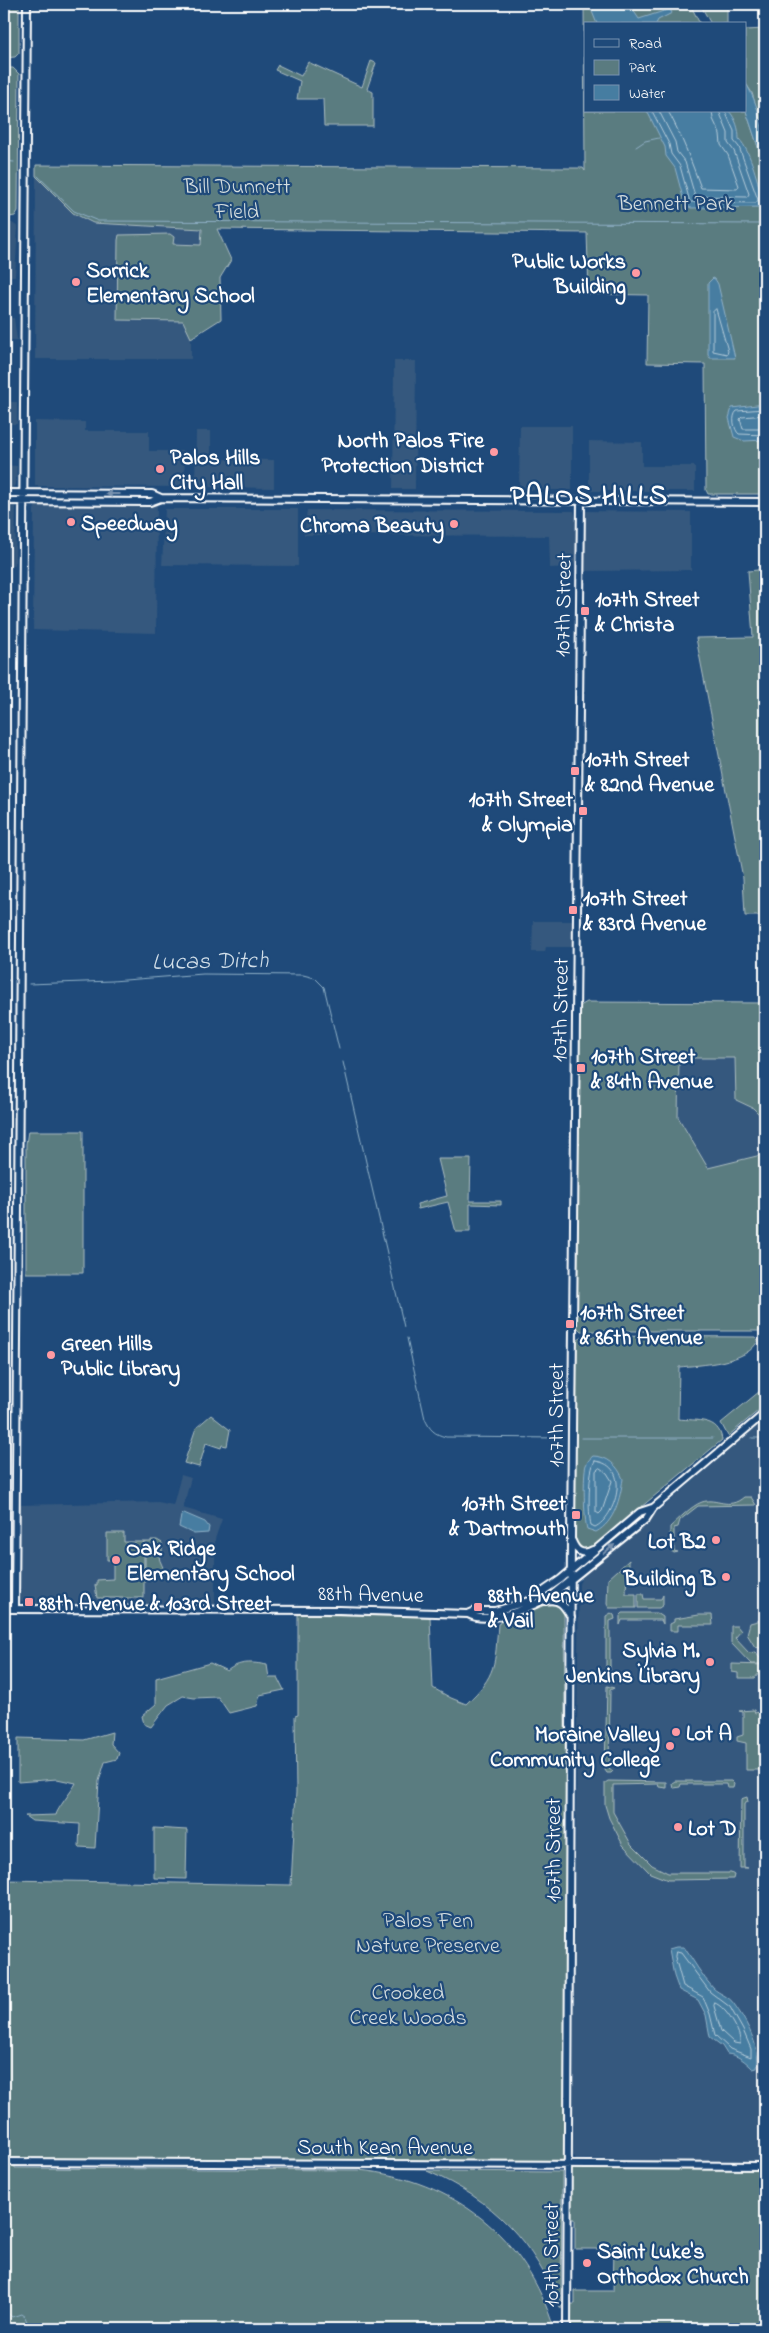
<svg xmlns="http://www.w3.org/2000/svg" width="769" height="2333" viewBox="0 0 769 2333" font-family="'Indie Flower',sans-serif">
<style>
.built{fill:#34587e}
.green{fill:#5a7b80;stroke:#acbdc0}
.water{fill:#467da1;stroke:#90b1c7}
.lines{fill:none;stroke-linecap:round;stroke-linejoin:round}
.shore{stroke:#b5cbd9;stroke-width:1}
.stream{stroke:#90b1c7;stroke-width:1}
.minor-casing{stroke:#fff;stroke-width:10}
.minor{stroke:#1f4a7a;stroke-width:6}
.oneway{fill:#7992af}
.poi-dot{fill:#ff9aa2;stroke:#1f4a7a;stroke-width:2}
.labels{text-anchor:middle;stroke-width:4.5;stroke-linejoin:round;paint-order:stroke}
.park-label{font-size:22px;fill:#d6dedf;stroke:#1f4a7a}
.poi-label{font-size:22px;font-weight:bold;fill:#fff;stroke:#1f4a7a;text-anchor:start}
.street-label{font-size:22px;fill:#fff;stroke:#1f4a7a}
.water-label{font-size:24px;font-style:italic;fill:#d1dee8;stroke:#1f4a7a}
.district-label{font-size:28px;font-weight:bold;letter-spacing:1px;fill:#fff;stroke:#1f4a7a}
</style>
<rect width="100%" height="100%" fill="#1f4a7a"/>
<filter id="ink" filterUnits="userSpaceOnUse"><feTurbulence type="fractalNoise" baseFrequency=".02" numOctaves="2"/><feDisplacementMap in="SourceGraphic" scale="10" xChannelSelector="R" yChannelSelector="G"/><feConvolveMatrix kernelMatrix="1 2 1 2 8 2 1 2 1" color-interpolation-filters="sRGB"/></filter>
<g filter="url(#ink)">
<!-- built -->
<path class="built" d="M36 176 73 213 93 223 202 229 201 245 173 244 170 234 184 321 191 338V359H35Z
M4 223H12L18 227 15 276H4Z
M4 318H14L17 340H4Z
M394 361H416L415 489H393Z
M4 402H17V424H4Z
M35 421 85 422V431H149V451H185L184 487 35 486Z
M520 426H572V490H519Z
M196 431H211V459L274 460V488L195 487Z
M589 441 642 442V466H695V491H589Z
M4 465 17 466 16 483 12 489 6 491H4Z
M36 504H157L156 633 33 630 34 510Z
M4 505H16L15 566H4Z
M165 509H298V566L162 565Z
M307 510 574 511 576 520V560L573 567 550 568 549 536 304 535Z
M585 511 691 512V570L584 571Z
M533 921H575L574 947H546L545 952H532Z
M679 1058H735L736 1100 753 1108 765 1120V1154L708 1168 678 1117Z
M4 1403 8 1404 11 1410V1459L8 1466 4 1467Z
M765 1419V2163L577 2159 571 2154 579 1584 582 1577Z
M181 1475 191 1478 183 1508 222 1519 215 1539V1604H29L20 1600 18 1581V1505L158 1502 173 1505Z"/>
<!-- green -->
<path class="green" d="M4 4H19V53L15 57 4 58Z
M584 4H690L700 24H585V111H745V108L761 156 765 175V494H708L706 490 705 364 647 363 648 295 589 294 587 233 217 229 231 260 220 278 221 319 191 338 183 321 117 320 118 240 119 235 170 234 174 237 173 244 201 245 202 229 93 223 73 213 36 176V165L574 168H583L585 171Z
M700 4H727V24H711Z
M765 29V120L760 119 752 93 745 82V30Z
M371 61 376 63 367 89 373 92V126H324L323 99H297L300 81 275 70 278 65 301 76 308 62 362 87Z
M4 68H13L19 74 18 211 15 216 4 218Z
M765 547V916H745L743 878 696 638 753 637 748 571 758 570Z
M587 1002 765 1003V1120L753 1108 736 1100 735 1058H679L678 1117 708 1168 765 1154V1331H581L577 1327 580 1006Z
M28 1131H83V1273H26V1144Z
M438 1159H471L470 1201H501V1205L470 1204V1232H456L448 1202 418 1209 417 1204 447 1196Z
M583 1336 755 1337 758 1340C749 1363 700 1365 679 1367L678 1419C697 1421 719 1417 722 1440L588 1551 580 1550 574 1536 577 1341Z
M765 1387V1405L728 1436 721 1423Z
M211 1415 230 1430 227 1446 222 1445 221 1448 206 1443 199 1467 184 1463 196 1428Z
M744 1497H751L756 1505 698 1506 680 1520 678 1527 674 1528V1551L678 1552 674 1553 670 1550V1527C679 1519 691 1506 702 1502 717 1497 728 1511 744 1497Z
M107 1533H124V1542H144V1598H97L95 1585H97V1580L113 1579V1560H107Z
M151 1540H157L162 1543V1554L159 1556C159 1562 164 1566 164 1573H149L145 1568V1542H151Z
M629 1560V1570L627 1571 626 1594H636V1608H609L607 1604 608 1579Z
M638 1594H643L644 1599H661L663 1595V1605L659 1608H638Z
M552 1602 562 1607 564 1611 569 2165 765 2167V2329H575V2327H568V2304H575V2291H613L614 2249H575V2219L568 2218 569 2166 14 2162 15 2168 359 2170C454 2180 527 2237 554 2329H4V1880L291 1885 296 1792 295 1716 298 1715V1614L430 1617 433 1688 451 1698 466 1704C497 1675 495 1664 498 1624L500 1623V1620L526 1613Z
M611 1613 614 1615 615 1619 610 1621V1674L614 1676 608 1678 606 1676V1616Z
M623 1613H657L663 1617V1624L661 1620H622L620 1625V1616Z
M699 1615H712L713 1625H678V1631H670V1624L674 1622V1619Z
M765 1619V1649L755 1647 747 1634 750 1623Z
M731 1626H737L741 1631 735 1638 749 1653 755 1652 765 1664H751L731 1643Z
M210 1663 227 1671C239 1661 252 1662 267 1665L269 1678H278L284 1690 260 1695 257 1706 229 1713 218 1697 194 1698 183 1696 168 1705 151 1727 144 1724 142 1716 156 1704V1678Z
M732 1664 764 1665V1667L755 1678H738V1673L732 1672Z
M607 1686 614 1688 610 1690 609 1768 613 1771 611 1773H607L605 1770Z
M754 1710 755 1713 765 1710V1770H746V1743L737 1741V1737L743 1735V1712L739 1711Z
M112 1732 111 1744 119 1753 117 1759 105 1762 99 1781 95 1848 79 1847 80 1824 32 1821 25 1816 56 1815C57 1809 72 1791 76 1783L57 1779 18 1782V1738L84 1740Z
M608 1781 666 1782V1788L659 1787 658 1784 613 1785V1812L631 1844 652 1865 668 1873H731L734 1875 733 1879 668 1880 650 1873 623 1845 609 1818 605 1805V1783Z
M675 1781H731L734 1784 733 1788H727L726 1784H681L680 1787 673 1788 672 1783Z
M747 1797 748 1802 744 1804V1867L748 1868H740L741 1799Z
M154 1828 187 1830 186 1879 154 1878Z
M427 2171 562 2172 561 2309C534 2242 494 2200 427 2171Z"/>
<!-- water -->
<path class="water" d="M589 4H629L639 19 670 9 672 13 658 20 656 24H597Z
M745 82C763 111 765 142 765 175L761 156 745 108Z
M647 111H729C736 119 739 129 739 139 751 151 758 184 763 201V207L691 208 685 205 675 168 666 156 665 147Z
M713 278 715 279 718 284 735 358H710L708 354V283Z
M765 404V440L744 441 734 437 729 418 732 408Z
M593 1456C608 1456 618 1466 623 1479 620 1498 615 1522 596 1532L587 1529C584 1520 583 1473 586 1465 588 1461 590 1458 593 1456Z
M184 1513 205 1522 209 1527 208 1533 194 1534 179 1527 181 1516Z
M676 1947H684C693 1960 702 1976 713 1988 719 1994 729 1996 734 2004 746 2020 761 2048 757 2068L753 2069C745 2061 738 2055 727 2054L722 2046 710 2037 706 2015 698 2000 679 1990 674 1976 669 1949Z"/>
<g class="lines">
<!-- shore -->
<path class="shore" d="M652 111 669 144 671 154 680 166 690 202 756 203 758 200 739 147 734 141V131L725 111
M659 111 675 142 677 152 685 162 695 196 747 197 749 194 734 151 728 143V133L719 111
M668 111C682 136 691 161 701 188L737 189 739 186 728 155 721 145 720 134 713 119 712 111
M716 309 728 351 727 354 713 351V312Z
M765 409 737 411C731 416 734 430 739 434L765 435
M765 415 742 417 740 419 743 429H765
M595 1461C633 1465 615 1518 595 1527L591 1525C588 1514 588 1469 595 1461Z
M600 1468 607 1473 612 1481 602 1511 599 1514 596 1512V1471Z
M676 1952 681 1953 710 1992 730 2007 743 2030 751 2049V2057L730 2049 715 2035 710 2014 703 1997 683 1986 675 1957Z
M715 2003C726 2007 742 2033 740 2044L734 2043 721 2031 714 2006Z"/>
<!-- stream -->
<path class="stream" d="M636 147 645 141 659 138
M4 161 14 162
M38 176 74 211 98 221 765 224
M4 978 10 981
M29 984 112 981 203 974 303 975 315 978 324 987 339 1049
M343 1062 404 1327
M407 1338 425 1419C430 1430 434 1434 446 1437L562 1438
M581 1438H713
M752 1438H765
M4 2298 6 2297 9 2301 4 2309 12 2317 21 2314 25 2317 30 2329"/>
<defs>
<path id="minor" d="M4 493 152 494 161 498
M4 501 150 502 161 498 765 502
M572 1541C576 1551 582 1556 593 1550
M545 1601C560 1598 564 1605 571 1617
M4 1609 339 1610 468 1614C488 1626 536 1606 553 1594L646 1519 653 1508 765 1413
M15 1609 27 4
M468 1614 475 1611H495L529 1601 561 1579 640 1512 652 1508
M4 2162 765 2166
M567 2329 571 1535 581 501"/>
</defs>
<!-- minor casing -->
<use href="#minor" class="minor-casing"/>
<!-- minor -->
<use href="#minor" class="minor"/>
</g>
<!-- one-way arrows -->
<defs><path id="oneway-solid" d="M-6-.8H1V-3.2L6.5 0L1 3.2V.8H-6Z" transform="scale(1.25)"/></defs>
<g class="oneway">
<use href="#oneway-solid" transform="translate(113 494) rotate(-180)"/>
<use href="#oneway-solid" transform="translate(609 1549) rotate(-39)"/>
</g>
</g>
<!-- markers -->
<g class="poi-dot">
<circle cx="636" cy="273" r="5"/>
<circle cx="76" cy="282" r="5"/>
<circle cx="494" cy="452" r="5"/>
<circle cx="160" cy="469" r="5"/>
<circle cx="71" cy="522" r="5"/>
<circle cx="454" cy="524" r="5"/>
<rect x="580" y="606" width="10" height="10" rx="2.5"/>
<rect x="570" y="766" width="10" height="10" rx="2.5"/>
<rect x="578" y="806" width="10" height="10" rx="2.5"/>
<rect x="568" y="905" width="10" height="10" rx="2.5"/>
<rect x="576" y="1063" width="10" height="10" rx="2.5"/>
<rect x="565" y="1319" width="10" height="10" rx="2.5"/>
<circle cx="51" cy="1355" r="5"/>
<rect x="571" y="1510" width="10" height="10" rx="2.5"/>
<circle cx="716" cy="1540" r="5"/>
<circle cx="116" cy="1560" r="5"/>
<circle cx="726" cy="1577" r="5"/>
<rect x="24" y="1597" width="10" height="10" rx="2.5"/>
<rect x="473" y="1602" width="10" height="10" rx="2.5"/>
<circle cx="710" cy="1662" r="5"/>
<circle cx="676" cy="1732" r="5"/>
<circle cx="670" cy="1746" r="5"/>
<circle cx="678" cy="1827" r="5"/>
<circle cx="587" cy="2263" r="5"/>
</g>
<g class="labels">
<!-- park labels -->
<g class="park-label">
<text x="237" y="193">Bill Dunnett<tspan x="237" dy="25">Field</tspan></text>
<text x="676" y="210">Bennett Park</text>
<text x="428" y="1927">Palos Fen<tspan x="428" dy="25">Nature Preserve</tspan></text>
<text x="408" y="1999">Crooked<tspan x="408" dy="25">Creek Woods</tspan></text>
</g>
<!-- poi labels -->
<g class="poi-label">
<text x="626" y="268" text-anchor="end">Public Works<tspan x="626" dy="25">Building</tspan></text>
<text x="86" y="277">Sorrick<tspan x="86" dy="25">Elementary School</tspan></text>
<text x="484" y="447" text-anchor="end">North Palos Fire<tspan x="484" dy="25">Protection District</tspan></text>
<text x="170" y="464">Palos Hills<tspan x="170" dy="25">City Hall</tspan></text>
<text x="81" y="530">Speedway</text>
<text x="444" y="532" text-anchor="end">Chroma Beauty</text>
<text x="595" y="606">107th Street<tspan x="595" dy="25">&amp; Christa</tspan></text>
<text x="585" y="766">107th Street<tspan x="585" dy="25">&amp; 82nd Avenue</tspan></text>
<text x="573" y="806" text-anchor="end">107th Street<tspan x="573" dy="25">&amp; Olympia</tspan></text>
<text x="583" y="905">107th Street<tspan x="583" dy="25">&amp; 83rd Avenue</tspan></text>
<text x="591" y="1063">107th Street<tspan x="591" dy="25">&amp; 84th Avenue</tspan></text>
<text x="580" y="1319">107th Street<tspan x="580" dy="25">&amp; 86th Avenue</tspan></text>
<text x="61" y="1350">Green Hills<tspan x="61" dy="25">Public Library</tspan></text>
<text x="566" y="1510" text-anchor="end">107th Street<tspan x="566" dy="25">&amp; Dartmouth</tspan></text>
<text x="706" y="1548" text-anchor="end">Lot B2</text>
<text x="126" y="1555">Oak Ridge<tspan x="126" dy="25">Elementary School</tspan></text>
<text x="716" y="1585" text-anchor="end">Building B</text>
<text x="488" y="1602">88th Avenue<tspan x="488" dy="25">&amp; Vail</tspan></text>
<text x="39" y="1610">88th Avenue &amp; 103rd Street</text>
<text x="700" y="1657" text-anchor="end">Sylvia M.<tspan x="700" dy="25">Jenkins Library</tspan></text>
<text x="686" y="1740">Lot A</text>
<text x="660" y="1741" text-anchor="end">Moraine Valley<tspan x="660" dy="25">Community College</tspan></text>
<text x="688" y="1835">Lot D</text>
<text x="597" y="2258">Saint Luke's<tspan x="597" dy="25">Orthodox Church</tspan></text>
</g>
<!-- street labels -->
<g class="street-label">
<text transform="translate(562 605) rotate(-89)" y="8">107th Street</text>
<text transform="translate(559 1010) rotate(-89)" y="8">107th Street</text>
<text transform="translate(555 1415) rotate(-90)" y="8">107th Street</text>
<text transform="translate(371 1593) rotate(1)" y="8">88th Avenue</text>
<text transform="translate(552 1850) rotate(-90)" y="8">107th Street</text>
<text x="385" y="2154">South Kean Avenue</text>
<text transform="translate(550 2255) rotate(-90)" y="8">107th Street</text>
</g>
<!-- water labels -->
<g class="water-label">
<text transform="translate(210 960) rotate(-1)" y="8">Lucas Ditch</text>
</g>
<!-- district labels -->
<g class="district-label">
<text x="589" y="504">PALOS HILLS</text>
</g>
</g>
<!-- margin -->
<rect width="769" height="2333" fill="none" stroke="#1f4a7a" stroke-width="20"/>
<rect x="10" y="10" width="749" height="2313" fill="none" stroke="#fff" stroke-width="2" filter="url(#ink)"/>
<!-- legend -->
<rect x="584" y="22" width="162" height="90" fill="#1f4a7a" stroke="#7992af"/>
<rect x="594" y="39" width="25" height="8" fill="#1f4a7a" stroke="#7992af"/>
<text x="629" y="48" font-size="15" fill="#ffffff">Road</text>
<rect x="594" y="60" width="25" height="15" fill="#5a7b80" stroke="#7992af"/>
<text x="629" y="72" font-size="15" fill="#ffffff">Park</text>
<rect x="594" y="85" width="25" height="15" fill="#467da1" stroke="#7992af"/>
<text x="629" y="98" font-size="15" fill="#ffffff">Water</text>
</svg>
